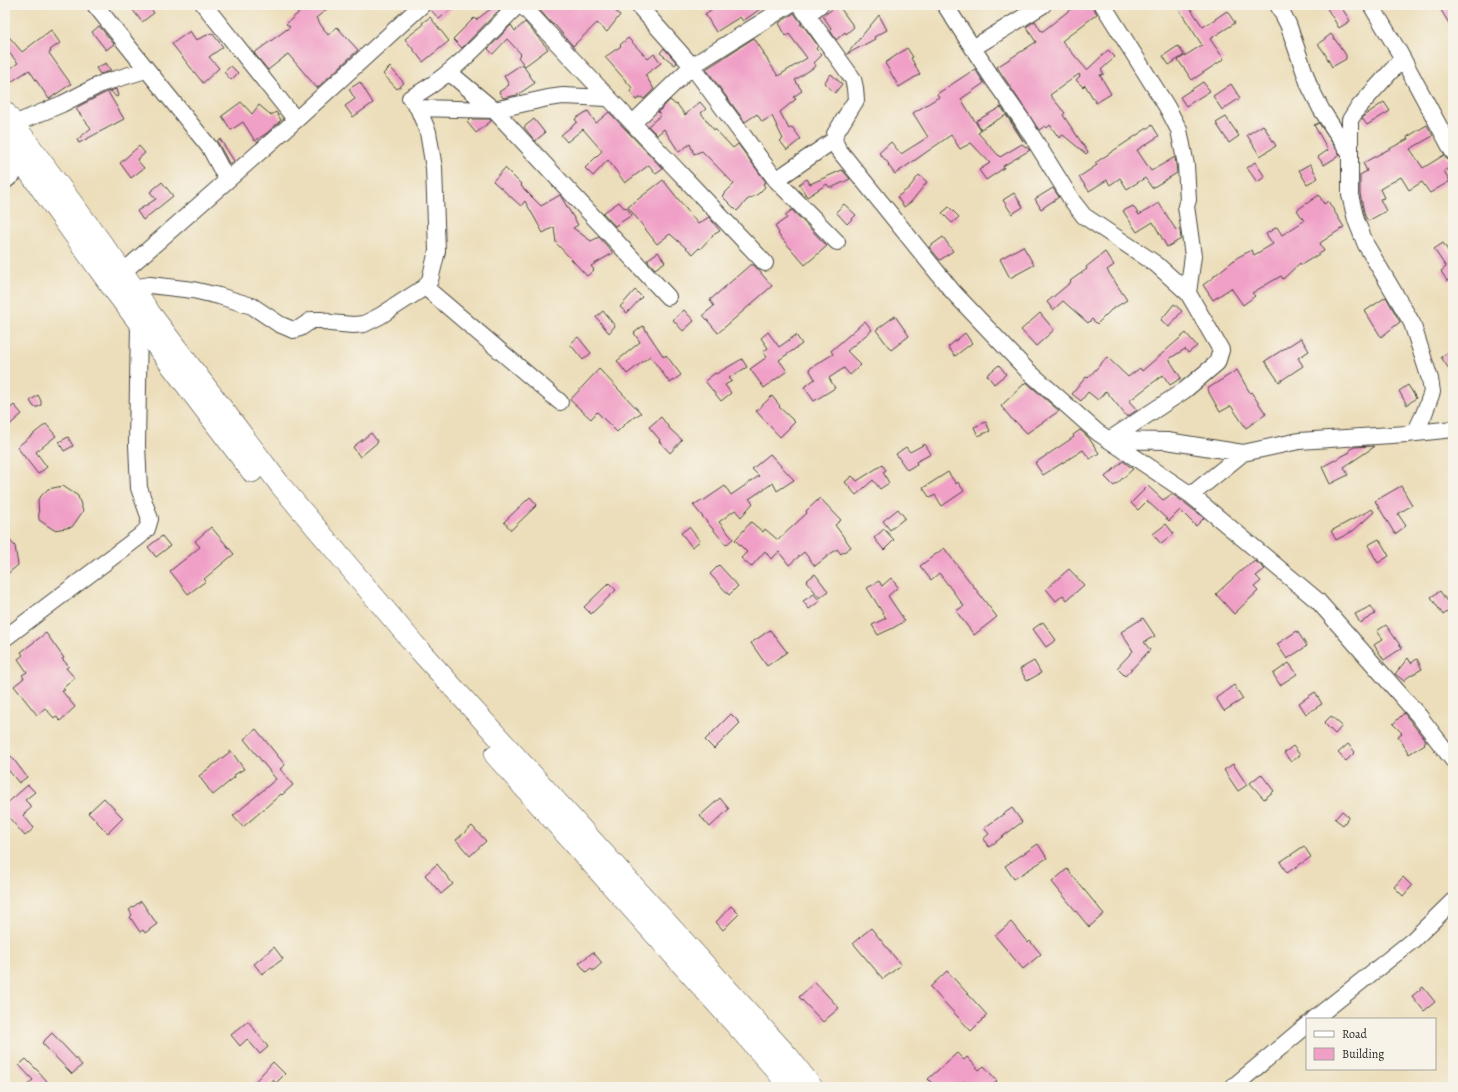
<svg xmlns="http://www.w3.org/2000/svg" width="1458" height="1092" viewBox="0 0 1458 1092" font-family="Alegreya,serif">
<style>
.building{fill:#f09fc6}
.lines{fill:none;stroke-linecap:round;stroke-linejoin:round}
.minor-casing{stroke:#484640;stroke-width:18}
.major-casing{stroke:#484640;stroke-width:22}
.minor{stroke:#fff;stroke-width:16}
.major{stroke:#fff;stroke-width:21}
</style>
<rect width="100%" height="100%" fill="#f7f3e8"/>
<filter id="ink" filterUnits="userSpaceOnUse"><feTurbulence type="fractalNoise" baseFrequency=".025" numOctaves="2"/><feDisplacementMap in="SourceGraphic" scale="8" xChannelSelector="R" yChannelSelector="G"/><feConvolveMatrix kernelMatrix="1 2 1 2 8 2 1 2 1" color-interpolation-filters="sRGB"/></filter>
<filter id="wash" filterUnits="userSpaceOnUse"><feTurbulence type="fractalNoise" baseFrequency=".012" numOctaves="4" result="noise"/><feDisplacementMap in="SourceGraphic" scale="16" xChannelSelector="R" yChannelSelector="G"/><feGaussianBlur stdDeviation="0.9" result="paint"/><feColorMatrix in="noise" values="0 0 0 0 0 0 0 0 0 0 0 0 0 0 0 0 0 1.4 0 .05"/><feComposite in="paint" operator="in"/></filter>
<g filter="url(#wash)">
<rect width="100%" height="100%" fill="#ecdeba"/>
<g id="blocks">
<!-- building -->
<path class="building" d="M129 5H148L154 13 142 22Z
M312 5H332L316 18 328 35 337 27 358 50 317 88 288 54 268 70 254 53 290 27 286 24 306 6 308 9Z
M431 5H456L439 19 430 9Z
M496 5H497L500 9 462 48 453 39 474 18 476 20Z
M535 5H620L615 11 620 15 607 32 597 23 573 46 554 24 553 25Z
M718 5H766L743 21 740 17 716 32 705 14Z
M838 5 854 27 846 34 845 32 836 40 830 30 831 28 823 16Z
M1076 5H1092L1097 14 1062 41 1087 70 1108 50 1115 57 1101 70 1104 74 1100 75 1111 94 1096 103 1085 85 1083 87 1076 80 1080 76 1079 74 1050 95 1065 113 1063 115 1088 152 1086 154 1063 135 1059 138 1050 125 1047 128 1045 126 1039 130 997 67 1036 42 1026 27 1035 21 1041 31H1043Z
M1176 5H1188L1203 27 1227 11 1235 23 1210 39 1224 59 1192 80 1178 60 1202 45Z
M1325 5H1340L1350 21 1339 28Z
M1438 5H1453V30Z
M794 13 802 24H800L805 28 818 46 816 49 822 55 814 63 816 66 795 80 802 91 793 97 796 99 780 112 789 129 792 127 801 139 787 150 780 141 783 139 772 116 762 122 757 114 745 122 706 69 754 38 764 53H763L778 76 807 58 789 34 786 36 779 23Z
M879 15 887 30 874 37 875 39 847 54Z
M430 17 449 41 423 62 405 39 423 25 422 23Z
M525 22 548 49 525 66 518 57 521 54 507 39 493 54 488 49 511 25 515 31Z
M99 26 114 44 106 50 92 32Z
M51 30 60 43 50 50 51 52 49 53 71 84 49 99 29 70 5 86V72L18 63 5 48V32L22 52Z
M190 31 196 40 212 33 223 47 209 57 219 68 203 83 172 44Z
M1331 34 1346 55V59L1332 67 1324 52 1318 44Z
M628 38 648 59 654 54 661 63 645 75 654 89 644 99 641 97 636 100 630 91 633 89 605 57 621 46 620 45Z
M1178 46 1184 55 1169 65 1163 56Z
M664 48 677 63 675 65 660 53Z
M907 48 913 57 911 58 920 74 899 87 885 63Z
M106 63 111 71 100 74 96 68Z
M522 64 535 83 517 95 503 98 499 92 509 85 504 76Z
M231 66 238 73 231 80 224 72Z
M390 67 404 83 397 89 383 74Z
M975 69 984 83 961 99 981 131 978 133 1000 157 1022 144 1030 150 1003 166 1004 168 986 180 979 170 990 163 971 143 960 149 951 135 895 174 888 165 889 164 879 153 891 142 901 154 928 137 913 113 939 97 937 94Z
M831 74 842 84 835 93 824 83Z
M360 82 373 103 353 117 345 106 355 99 349 89Z
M1203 82 1210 91 1186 106 1180 97Z
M1231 84 1240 98 1222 110 1213 96Z
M116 89 118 96 116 97 111 91 108 92 124 119 79 143 77 140 91 128 76 109 79 106 107 92Z
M670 100 676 105 677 104 685 115 700 102 706 109 701 113 714 130 715 129 733 148 738 144 766 182 763 184 765 187 758 194 747 200 737 211 722 196 734 184 702 151 694 154 690 144 679 152 664 129 657 135 648 126 661 115 658 112Z
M241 102 252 114 259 105 271 115 276 112 281 120 267 133 255 141 243 122 231 130 222 116Z
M1384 102 1390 111 1367 125 1362 118 1365 115Z
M1001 107 1014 125 1023 141 1006 115 981 129 976 121Z
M588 111 596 123 609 112 663 169 656 174 649 165 625 183 608 160 593 176 585 168 602 151 583 129 567 142 561 135 577 122 575 119Z
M1226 117 1239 136 1229 143 1216 123Z
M470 119H490L491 121 476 133 467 122Z
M534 119 545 133 535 141 524 127Z
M1319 123 1340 155 1324 165 1318 157 1328 150 1314 125Z
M1152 125 1159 136 1137 150 1151 171 1175 157 1177 173 1152 188 1145 178 1127 189 1120 178 1110 185 1107 180 1089 191 1079 177 1097 165 1095 163Z
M1263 125 1276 146 1260 156 1247 135Z
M1427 125 1433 136 1410 149 1423 168 1444 155 1448 160 1453 161V166L1444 171 1450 181 1430 193 1422 182 1409 190 1401 177 1380 189 1384 198 1380 199 1386 211 1368 221 1365 216 1360 194V175L1367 171 1363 163 1408 139 1407 137Z
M220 139 234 161 230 165 217 141Z
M139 146 145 153 137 160 144 168 131 178 120 163Z
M1255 162 1265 177 1257 182 1247 168Z
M1310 164 1318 178 1307 184 1299 170Z
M505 168 522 185 521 186 541 206 560 195 578 225 573 228 591 241 599 237 613 253 591 266 594 270 587 276 556 243 554 227 543 233 525 201 521 206 493 181Z
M842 170 850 179 833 187H829L827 184 807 197 799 184 807 179 810 184Z
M919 175 927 182 911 202 904 207 897 197 909 188Z
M663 180 698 224 709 217 720 231 713 235 700 249 699 248 693 254 670 234 657 244 628 207Z
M162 182 173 196 143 220 137 211 156 199 150 192Z
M1053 188 1059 197 1041 209 1035 199Z
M1014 193 1023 207 1012 214 1003 200Z
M1319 195 1324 204 1328 201 1344 227 1320 243 1324 251 1301 265 1300 263 1283 279 1281 276 1252 293 1255 296 1243 305 1231 288 1213 300 1203 285 1214 277V276L1238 257 1252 250 1254 255 1273 244 1266 234 1277 227 1282 235 1304 221 1297 210Z
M619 202 624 208 626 207 632 215 615 226 603 213Z
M1159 203 1176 230 1179 229 1180 231 1181 239 1167 247 1153 222 1137 232 1123 211 1133 206 1139 215Z
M844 204 856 215 847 224 836 212Z
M949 207 959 217 952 223 942 213Z
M792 210 827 246 805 265 778 234 779 233 775 226 787 218 785 215Z
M943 237 953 251 940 260 929 247Z
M1443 243 1453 258V278L1447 281 1441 271 1446 267 1434 249Z
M1023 246 1034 265 1010 278 1000 259Z
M658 252 665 262 655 269 647 260Z
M1105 252 1114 265 1107 270 1127 300 1111 310 1097 324 1092 319 1088 323 1063 301 1053 310 1047 302 1071 282 1070 281 1087 269 1086 267Z
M750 265H754L772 286 718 333 703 315 714 306 710 300Z
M635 290 642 297 627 313 620 307Z
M1386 297 1400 322 1381 337 1365 311Z
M1174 304 1182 311 1169 327 1161 320Z
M684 310 694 321 683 331 673 320Z
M603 311 615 326 609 333 596 317Z
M1040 313 1054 330 1036 346 1021 330Z
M895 316 909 336 891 350 876 330Z
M865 321 872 330 847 351 861 365 850 375 844 368 829 378 835 388 814 401 804 387 815 379 809 369 833 354 831 351Z
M643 326 664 357 666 355 681 375 670 383 650 356 627 374 617 361 640 342 634 333Z
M768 332 779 347 796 335 802 344 779 360 787 371 764 388 750 369 767 357 763 352 768 348 761 338Z
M965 333 972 343 955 356 948 347Z
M1186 333 1197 346 1188 353 1185 349 1169 359 1181 378 1170 385 1163 375 1129 401 1137 410 1127 417 1106 391 1098 400 1088 392 1081 401 1072 394 1086 377 1088 378 1107 357 1128 377 1140 368 1142 371Z
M578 337 591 353 583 360 570 344Z
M1301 338 1309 351 1298 358 1303 366 1279 382 1265 361Z
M1453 349V375L1441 357Z
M742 359 747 367 729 378 732 381 725 385 731 393 721 401 705 381 715 373 716 374Z
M999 365 1006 374 994 384 987 375Z
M599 369 641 413 628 421 617 432 597 412 591 419 570 400Z
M1237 370 1250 393 1251 392 1266 414 1246 428 1231 406 1220 412 1207 389Z
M1026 382 1059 411 1027 433 1015 421 1014 422 1001 406Z
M1408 385 1416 398 1407 405 1399 391Z
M38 395 41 401V405L38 407H34L30 401Z
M772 396 780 406 779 407 795 422 780 437 756 411Z
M14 405 22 414 5 429V413Z
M661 417 670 429 682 440 670 453 659 441 660 440 649 427Z
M986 422 990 431 978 436 974 427Z
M46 424 56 436 36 452 47 467 38 474 17 447Z
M1080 430 1088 437 1099 453 1090 459 1083 450 1043 475 1035 463 1074 437 1073 435Z
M371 433 378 442 360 457 353 447Z
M68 437 73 446 64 451 59 442Z
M925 444 931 454 916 462 917 464 907 470 896 454 906 447 910 452Z
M1373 446 1374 447 1344 467 1348 475 1330 484 1322 467 1350 452 1349 450 1354 447Z
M770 454 794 480 777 491 773 483 749 499 753 503 741 517 735 510 719 522 733 539 726 545 693 505 702 500 703 501 725 486 731 495 759 476 752 469Z
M1123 461 1133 469 1114 486 1105 477Z
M882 465 886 470 883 472 889 483 880 489 873 480 856 495 845 482 852 476 857 481Z
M948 472 956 484 958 482 964 491 942 506 935 495 930 498 923 488Z
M63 486 78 496 83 511 72 527 54 530 39 520 38 499 48 489Z
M1148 486 1163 500 1172 494 1185 503 1204 518 1196 526 1180 510 1169 521 1147 501 1138 510 1131 503Z
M1401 486 1412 505 1398 514 1406 526 1395 534 1375 501Z
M530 497 537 505 511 530 504 522Z
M820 498 841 520 835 525 851 547 841 554 837 549 815 566 804 552 789 565 779 552 771 559 765 551 751 567 741 558 747 552 735 540 751 522 763 532 765 529 778 540 807 513 806 511Z
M898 509 905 518 890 530 883 521Z
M1372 509 1374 512 1353 531 1336 540 1331 531Z
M1166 524 1174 534 1161 544 1153 534Z
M211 527 234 554 204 579 206 581 188 594 170 571 200 547 195 541Z
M689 527 700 541 692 547 681 533Z
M884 529 894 540 884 550 874 538Z
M5 535 15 546 18 565 5 576Z
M162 536 170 546 156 557 148 547Z
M1379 539 1389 556 1378 563 1368 545Z
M944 548 997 617 974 635 956 611 964 606 939 573 931 580 920 566Z
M1255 561 1265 569 1256 576 1261 581 1254 587 1258 591 1234 614 1216 594 1243 569Z
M719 565 738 586 729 595 710 574Z
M1069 569 1084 585 1067 600 1063 595 1056 601 1046 589Z
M815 574 828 591 820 598 806 581Z
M891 578 898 587 888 596 905 621 893 628 878 635 872 625 886 618 867 588 879 581 882 586Z
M609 583 616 590 591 614 584 607Z
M1440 591 1452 609 1443 615 1431 597Z
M814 594 820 601 809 609 803 601Z
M1371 606 1375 614 1360 623 1355 614Z
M1143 618 1155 636 1144 642 1150 650 1125 676 1117 668 1133 651 1121 632Z
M1043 622 1056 640 1046 647 1033 629Z
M1386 625 1402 648 1384 660 1374 645 1383 639 1377 631Z
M770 630 787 652 767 666 751 643Z
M1297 631 1307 646 1287 659 1277 644Z
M46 633 64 658 62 659 69 666 66 668 75 678 63 688 65 690 62 691 75 707 60 721 56 716 54 718 45 708 37 715 14 686 24 678 22 675 27 672 18 659 23 655 21 652Z
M1408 658 1411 663 1417 659 1422 669 1408 677 1404 681 1395 674Z
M1034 661 1041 673 1027 681 1020 669Z
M1289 663 1297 674 1280 685 1273 674Z
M1234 685 1243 699 1224 711 1216 698Z
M1315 692 1322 704 1306 714 1299 703Z
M1404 713 1426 741 1424 743 1425 744 1409 754 1398 736 1402 733 1393 724Z
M731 714 740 723 714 749 705 740Z
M1331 716 1342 726 1335 734 1324 723Z
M256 729 285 765 280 769 293 785 282 795 281 794 243 827 233 816 276 779 244 739Z
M1348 744 1355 752 1346 761 1338 753Z
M1293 746 1300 755 1291 762 1284 753Z
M231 751 244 769 234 775 235 777 213 795 199 776Z
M11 756 27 777 19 783 5 766V761Z
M1233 764 1247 785 1238 791 1224 770Z
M1261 774 1274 791 1264 799 1250 783Z
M28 785 35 792 25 800 32 807 23 815 34 828 25 836 5 813V805Z
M104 798 123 818 108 833 88 813Z
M720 798 729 809 710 827 700 816Z
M1012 808 1022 822 989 847 983 839 989 834 984 828Z
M1342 811 1349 817 1343 825 1335 819Z
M472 826 486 841 470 856 456 840Z
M1038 844 1047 858 1014 879 1005 866Z
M1304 846 1311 857 1287 873 1280 862Z
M437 864 453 884 441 894 425 875Z
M1067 869 1104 914 1089 927 1052 882Z
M1403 877 1412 886 1403 896 1394 887Z
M141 901 157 924 145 933 143 930 140 932 130 917 132 915 129 910Z
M731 906 739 914 723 930 716 922Z
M1011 922 1028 943 1030 941 1041 954 1023 969 995 936Z
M871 928 901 965 883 979 853 943Z
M274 947 283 959 262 974 254 964Z
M593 952 602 963 593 971 591 968 586 972 579 963Z
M947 971 987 1015 971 1031 930 987Z
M815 982 839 1008 823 1022 799 997Z
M1423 987 1435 1002 1424 1011 1412 996Z
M248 1021 268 1047 260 1054 247 1039 240 1046 231 1035Z
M52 1033 82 1065 72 1074 42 1043Z
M957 1053 964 1060 967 1057 979 1070 984 1066 997 1081 990 1087H969L964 1081 957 1087H936L928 1079Z
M26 1059 40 1073 52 1087H25L33 1080 19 1065Z
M273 1062 285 1074 276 1083 273 1080 266 1087H250Z"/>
</g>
</g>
<g filter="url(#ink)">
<use href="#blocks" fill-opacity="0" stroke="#484640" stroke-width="1"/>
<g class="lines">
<defs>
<path id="minor" d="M95 5 210 148 227 180
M204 5 296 120
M522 5C602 92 684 177 765 263
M638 5 692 66 776 180 837 242
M800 5 853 79 855 88 856 100 835 134 834 140 838 149 953 292 1027 370 1097 432 1191 495 1318 601 1419 716 1453 760
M945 5 993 79 1022 120 1073 202 1084 216 1156 264 1188 293 1221 350 1217 363 1185 390 1109 440
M1103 5 1167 107 1179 130 1186 165 1188 200 1186 206 1193 256 1188 293
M1278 5 1288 24 1309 85 1321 109 1349 152
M1371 5 1399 52 1453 152
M807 15 820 5
M973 48 1043 5
M1402 59 1357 109 1350 120V195L1356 220 1366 245 1412 323 1430 379 1432 392 1424 414 1415 433
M450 73 494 110 668 297
M418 108 494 110 548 98 563 96 607 98
M633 123 692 66 789 5
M14 124 62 104 103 83 146 70
M776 180 834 140
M5 181 24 165
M114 278 123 272 296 120 422 5
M425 287 560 402
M133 288 150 285 193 290 219 296 252 306 279 324 293 330 300 328 312 320H322L330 323 353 325 364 324 380 316 425 287 430 280 437 251 434 168 428 132 418 108 410 98C453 76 484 38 518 5
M1109 440 1167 441 1243 453 1299 441 1407 434 1453 429
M1191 495 1243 453
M5 638 140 536 147 529 150 519 139 488 137 445 139 324
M1314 1019 1413 940 1453 901
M1233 1087 1307 1025"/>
<path id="major" d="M5 112 123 272 150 313 281 486 420 651 788 1056 812 1087
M5 141 24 165 108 282 252 472
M495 755 775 1069 789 1087"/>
</defs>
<!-- minor casing -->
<use href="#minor" class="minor-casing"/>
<!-- major casing -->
<use href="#major" class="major-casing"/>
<!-- minor -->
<use href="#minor" class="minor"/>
<!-- major -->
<use href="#major" class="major"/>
</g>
</g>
<!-- margin -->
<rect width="1458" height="1092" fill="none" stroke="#f7f3e8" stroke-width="20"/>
<!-- legend -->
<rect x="1306" y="1018" width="130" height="52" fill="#f7f3e8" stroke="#a5a39c"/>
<rect x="1314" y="1031" width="20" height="6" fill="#ffffff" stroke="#a5a39c"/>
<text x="1342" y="1038" font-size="12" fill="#2b2b2b">Road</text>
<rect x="1314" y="1048" width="20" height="12" fill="#f09fc6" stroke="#a5a39c"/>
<text x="1342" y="1058" font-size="12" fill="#2b2b2b">Building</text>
</svg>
